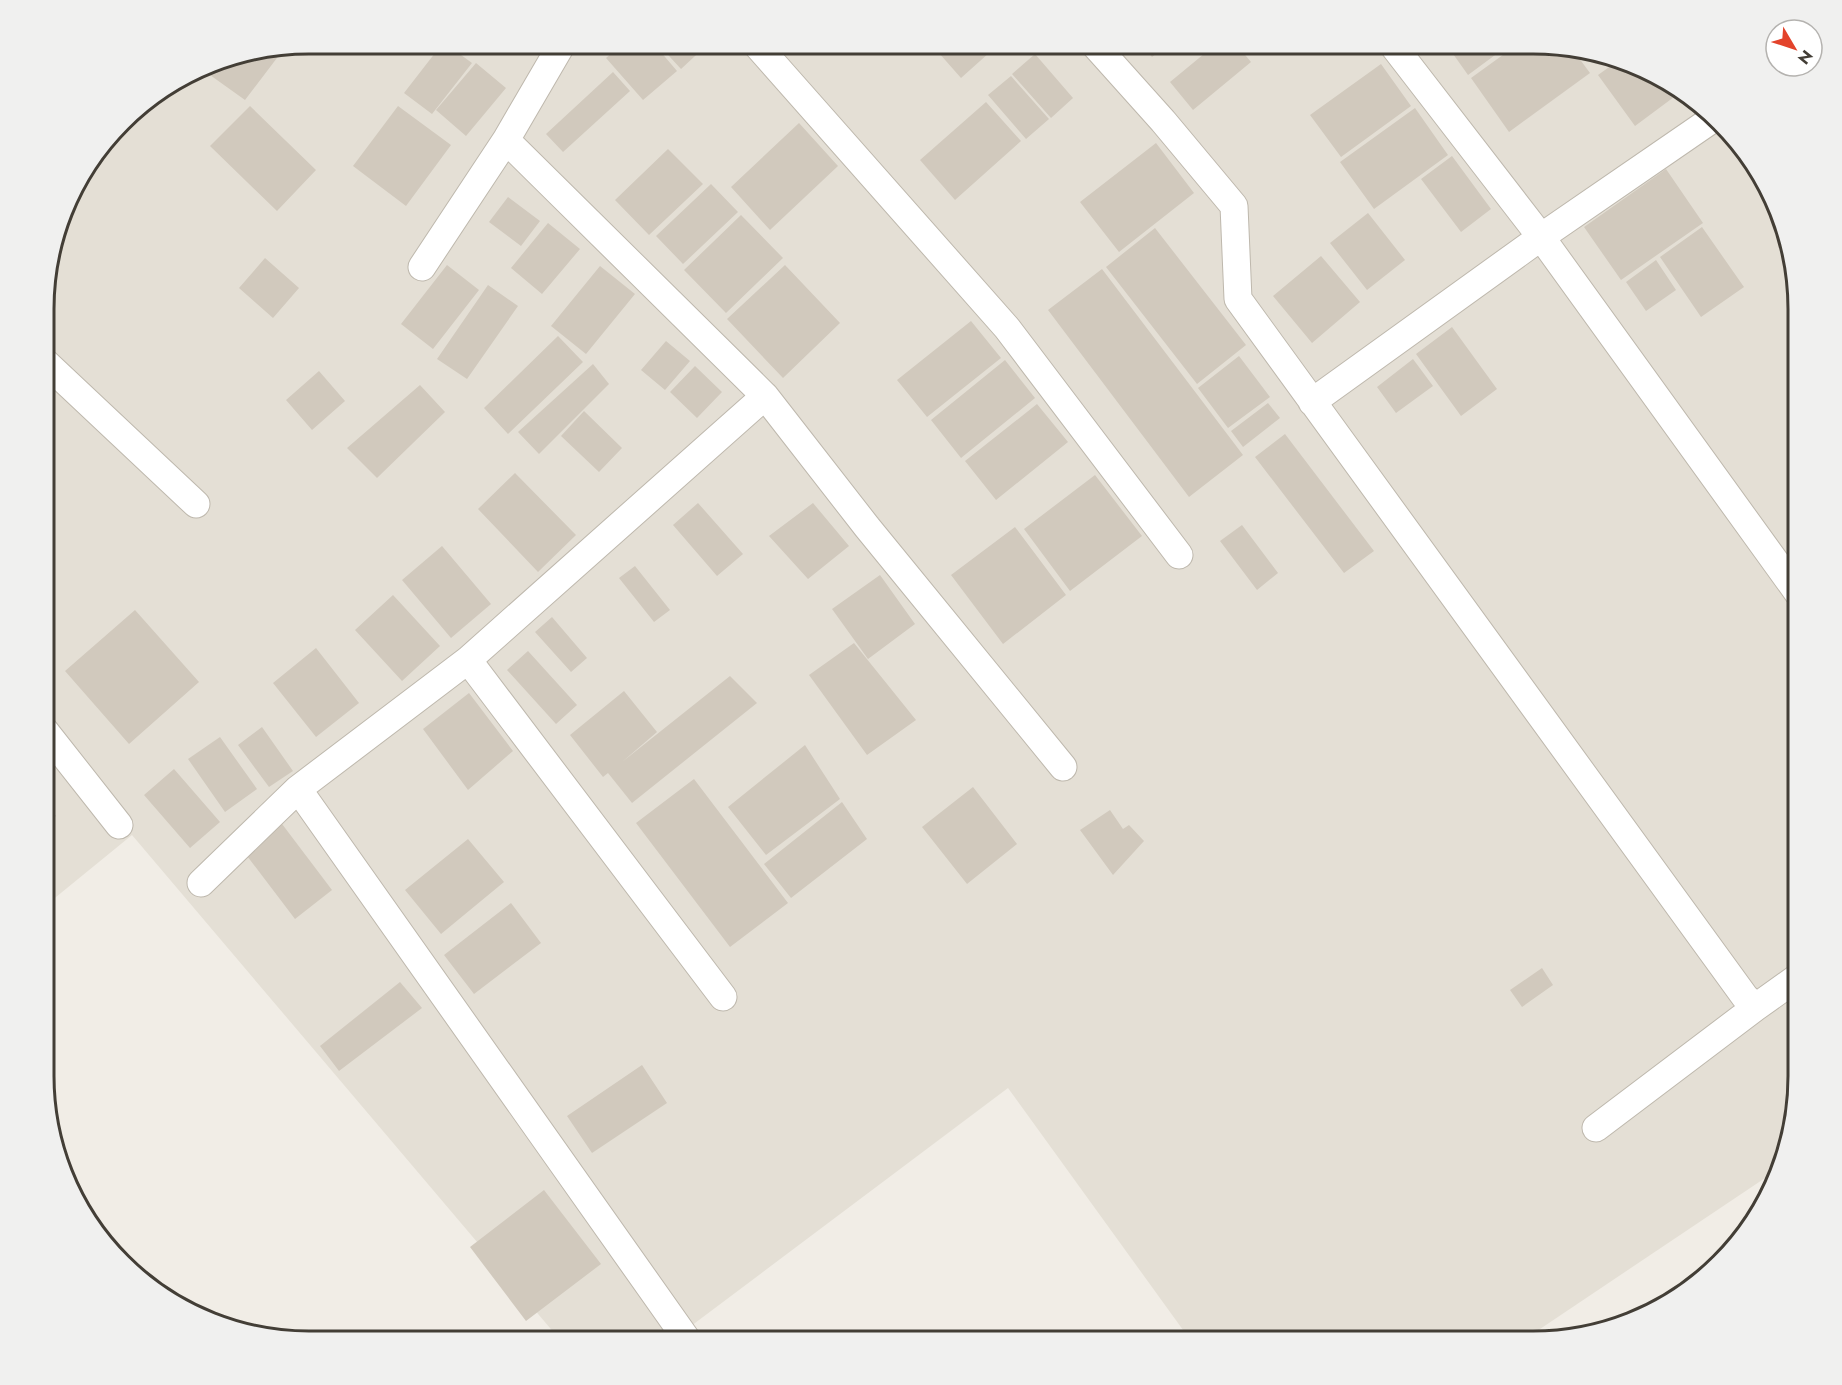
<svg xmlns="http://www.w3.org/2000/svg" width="1842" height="1385" viewBox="0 0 1842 1385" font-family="Jost,sans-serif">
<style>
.residential{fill:#e4dfd5}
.building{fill:#d1c9bd}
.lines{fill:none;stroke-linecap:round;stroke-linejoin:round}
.minor-casing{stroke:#beb8ad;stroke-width:29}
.minor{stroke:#fff;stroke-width:27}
.rim{fill:none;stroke:#433e36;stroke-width:3}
</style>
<rect width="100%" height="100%" fill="#f1ede6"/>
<!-- residential -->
<path class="residential" d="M309 44H1550L1634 64 1708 109 1771 192 1798 309V1093L1780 1168 1522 1341H1191L1008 1088 671 1341H561L132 835 45 906 46 274 79 177 134 109 224 58Z"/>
<!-- building -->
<path class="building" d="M442 44H446L472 63 432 114 404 93Z
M622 44H654L677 71 643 100 606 58Z
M658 44H708L681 69Z
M931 44H999L961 78Z
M1142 44H1169L1152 57Z
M1216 44H1236L1251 62 1193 110 1170 82Z
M1446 44H1510L1468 75Z
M1518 44H1550L1573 50 1590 73 1509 132 1471 78Z
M280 48 283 50 245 100 203 70 224 58Z
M1035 54 1073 98 1051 118 1012 74Z
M1619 60 1634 64 1664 82 1674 97 1635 126 1598 75Z
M476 63 506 88 466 136 436 110Z
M1381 64 1411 106 1341 157 1310 115Z
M613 72 630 91 563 152 546 134Z
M1011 76 1049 119 1026 139 988 95Z
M986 102 1021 141 955 200 920 160Z
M250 106 316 170 277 211 210 146Z
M398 106 451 145 406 206 353 166Z
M1415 108 1448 155 1374 209 1340 162Z
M799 123 838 166 770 230 731 187Z
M1156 143 1194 193 1119 252 1080 202Z
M668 149 703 184 649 235 615 200Z
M1452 156 1491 209 1461 232 1421 179Z
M1666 169 1703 223 1621 280 1584 227Z
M711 184 738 212 683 264 656 236Z
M508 197 540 221 521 246 489 222Z
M1368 213 1405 260 1367 290 1330 243Z
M741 215 783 258 726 313 684 270Z
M548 223 580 249 542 294 511 268Z
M1702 227 1744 287 1701 317 1660 257Z
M1155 228 1246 345 1197 384 1106 267Z
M1321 256 1360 302 1312 343 1273 296Z
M265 258 299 288 273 318 239 288Z
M1656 260 1676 290 1646 311 1626 282Z
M447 265 479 290 433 349 401 324Z
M785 265 840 323 783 378 727 319Z
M600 266 635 294 586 354 551 326Z
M1102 269 1243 455 1189 497 1048 310Z
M488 285 518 306 467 379 437 359Z
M971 321 1001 358 927 417 897 380Z
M1452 327 1497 389 1461 416 1416 354Z
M558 336 583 362 508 434 484 408Z
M666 341 690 361 665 390 641 370Z
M1239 356 1270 397 1228 428 1198 388Z
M1413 359 1433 386 1396 413 1377 387Z
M1005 360 1035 398 961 458 931 420Z
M593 364 609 384 539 454 518 432Z
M695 366 722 392 697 418 670 392Z
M319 371 345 401 312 430 286 400Z
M420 385 445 412 377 478 347 448Z
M1268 403 1280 418 1243 447 1231 431Z
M1037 404 1068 442 996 500 965 461Z
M584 411 622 448 599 472 561 436Z
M1285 434 1374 551 1344 573 1255 457Z
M515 473 576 535 538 572 478 509Z
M1095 475 1142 536 1070 591 1024 529Z
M698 503 743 554 717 576 673 525Z
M813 503 849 546 808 579 769 536Z
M1242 525 1278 573 1257 590 1220 541Z
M1015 527 1066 595 1003 644 951 575Z
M442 546 491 604 451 638 402 580Z
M635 566 670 610 654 622 619 578Z
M880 575 915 624 868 659 832 609Z
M393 595 440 646 402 681 355 630Z
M135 610 199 682 129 744 65 671Z
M552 617 587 658 571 672 535 632Z
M854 643 916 720 867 755 809 675Z
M316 648 359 703 316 737 273 683Z
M528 651 577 705 556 724 507 670Z
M730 676 757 703 632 803 608 773 603 777 570 735 624 691 657 732 622 762Z
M469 693 513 751 468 790 423 729Z
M262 727 293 771 269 787 238 745Z
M220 737 257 789 225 812 188 759Z
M805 745 840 799 766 855 728 807Z
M174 769 220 822 190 848 144 795Z
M694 779 788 903 730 947 636 823Z
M973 787 1017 844 967 884 922 827Z
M45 802 56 816 45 825Z
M842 802 867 839 791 898 764 864Z
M1110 810 1123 829 1129 825 1144 841 1113 875 1080 830Z
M279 820 332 890 295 919 241 848Z
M468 839 504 882 441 934 405 890Z
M511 903 541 943 474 994 444 955Z
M1542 968 1553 985 1522 1007 1510 990Z
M400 982 422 1008 339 1071 320 1046Z
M642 1065 667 1103 592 1153 567 1116Z
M544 1190 601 1264 526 1321 470 1247Z"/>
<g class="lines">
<defs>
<path id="minor" d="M756 44 1007 328 1179 555
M1094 44 1163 121 1234 206 1238 299 1745 997 1756 1007 1798 977
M1392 44 1541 237 1798 593
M422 267 506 140
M46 363 196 504
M765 396 867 527 1063 767
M1312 402 1541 237 1714 118
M468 660 723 997
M45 731 119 825
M298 789 688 1341
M201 883 298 789 468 660 765 396 506 140 562 44
M1596 1128 1756 1007"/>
</defs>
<!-- minor casing -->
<use href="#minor" class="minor-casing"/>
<!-- minor -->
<use href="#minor" class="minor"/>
</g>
<!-- crop -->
<path d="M0 0H1842V1385H0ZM309 54H1533A255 255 0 0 1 1788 309V1076A255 255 0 0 1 1533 1331H309A255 255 0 0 1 54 1076V309A255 255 0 0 1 309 54Z" fill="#f0f0ef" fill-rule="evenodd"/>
<path class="rim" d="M309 54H1533A255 255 0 0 1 1788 309V1076A255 255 0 0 1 1533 1331H309A255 255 0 0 1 54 1076V309A255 255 0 0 1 309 54Z"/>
<!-- north arrow -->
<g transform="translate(1794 48) rotate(129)"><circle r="28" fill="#ffffff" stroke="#b4b2af" stroke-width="1.5"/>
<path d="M0-4.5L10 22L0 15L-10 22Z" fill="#e3432b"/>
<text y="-9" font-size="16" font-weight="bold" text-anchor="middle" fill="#433e36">N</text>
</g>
</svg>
